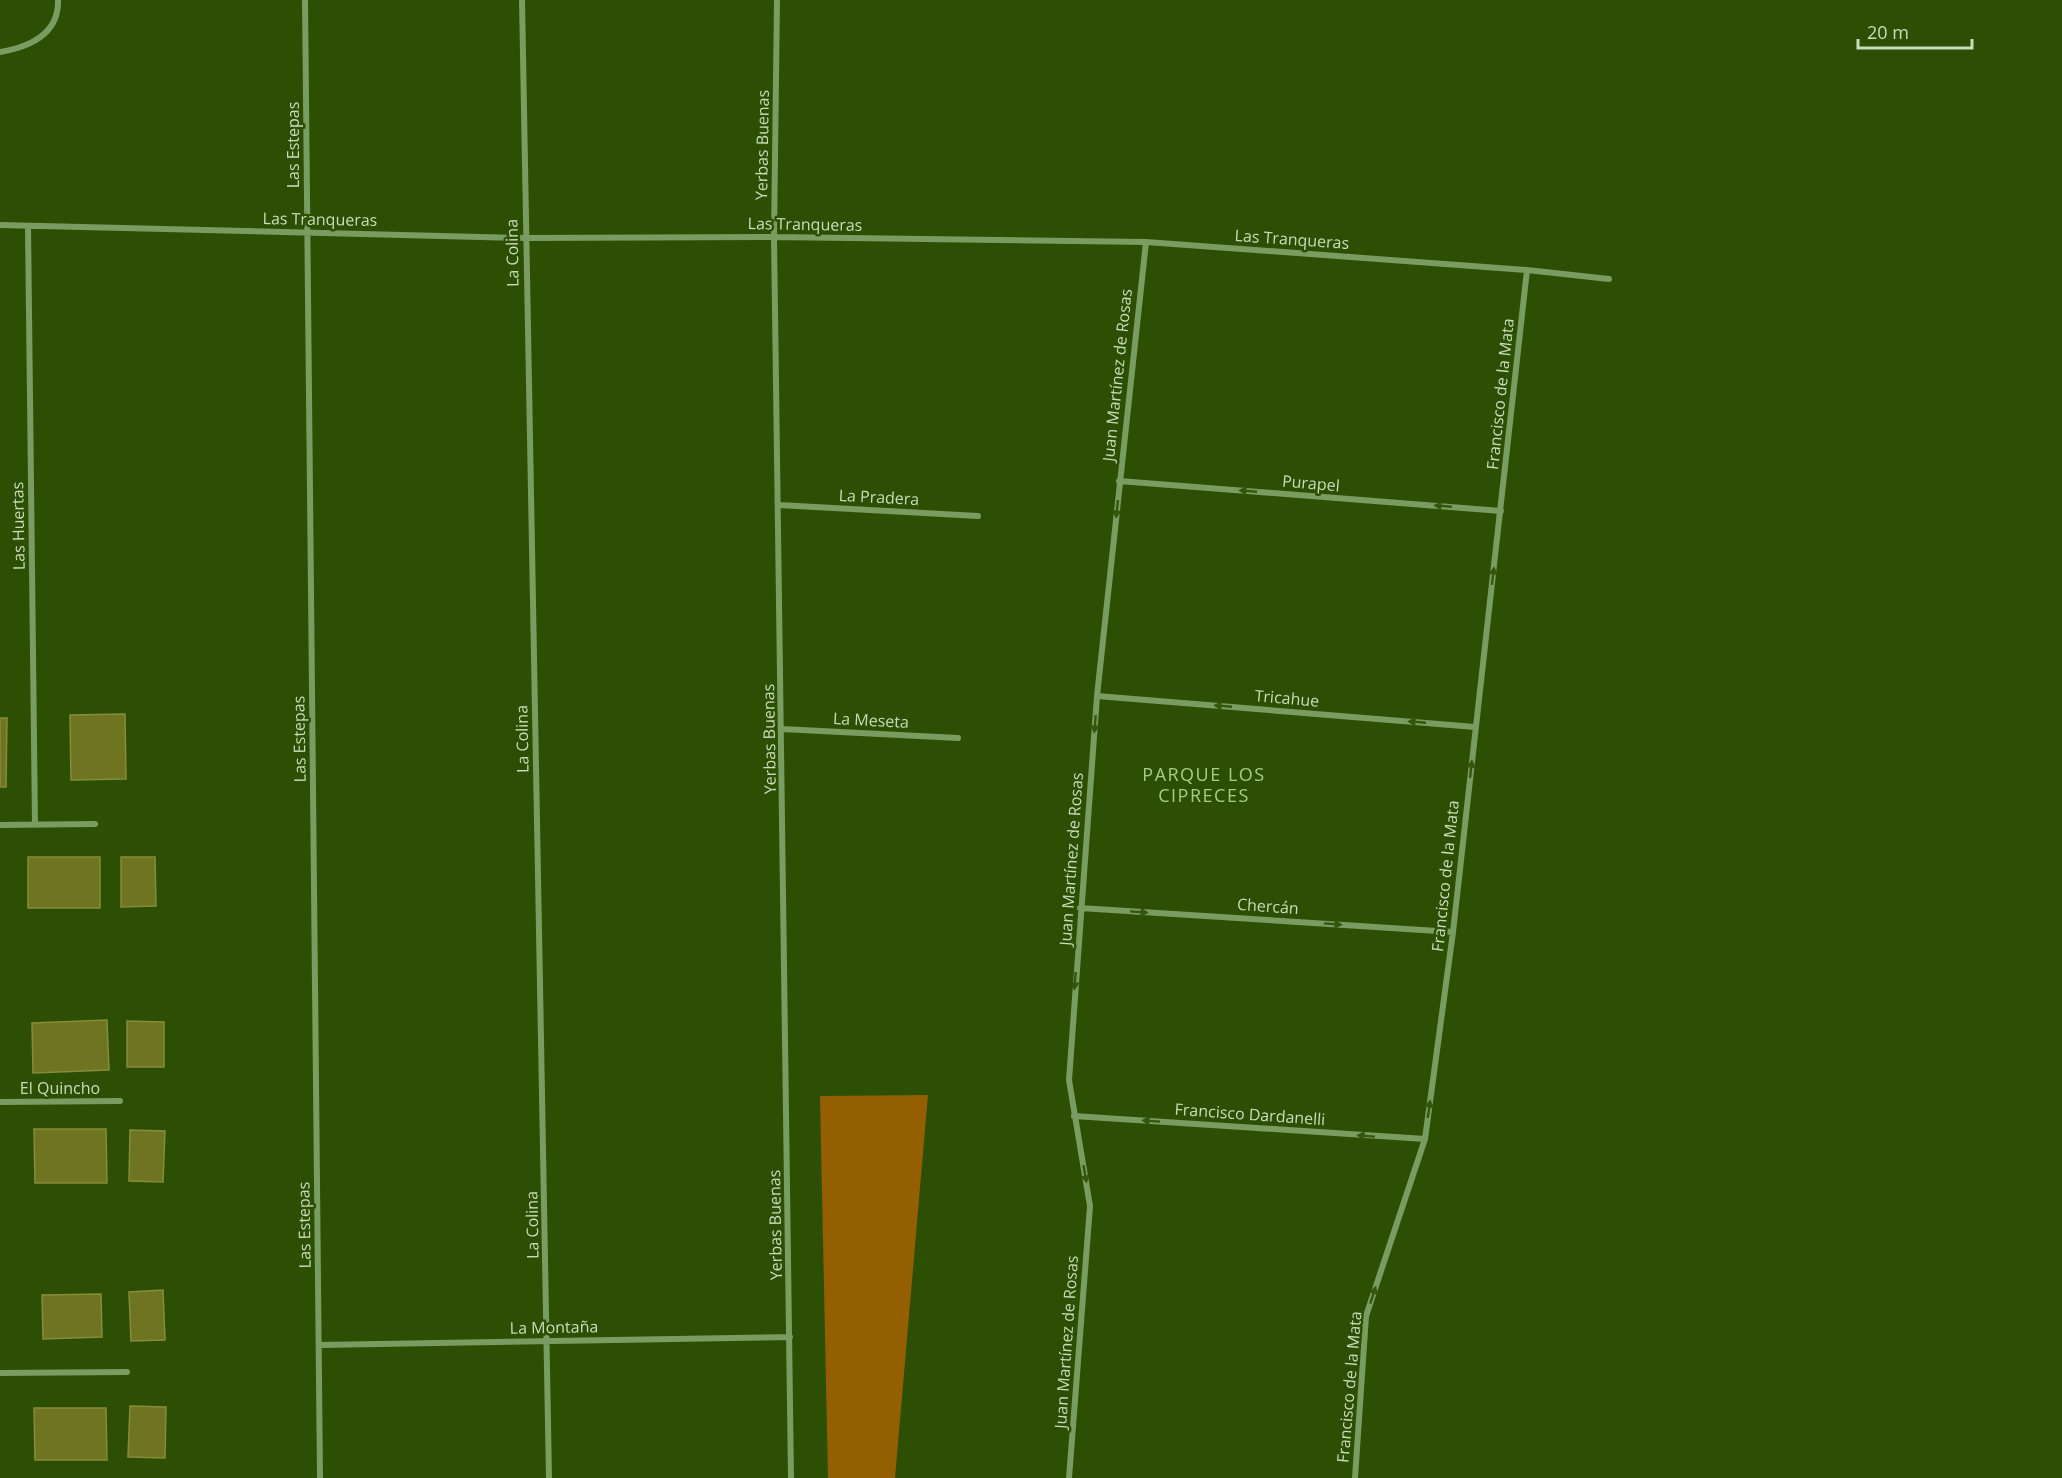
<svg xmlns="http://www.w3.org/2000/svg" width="2062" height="1478" viewBox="0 0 2062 1478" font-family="'Open Sans',sans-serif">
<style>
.green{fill:#935f00}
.building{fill:#6f7420;stroke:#868c3b;stroke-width:1.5}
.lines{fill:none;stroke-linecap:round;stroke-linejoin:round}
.minor{stroke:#799c60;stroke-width:6}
.oneway{fill:#34570d}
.labels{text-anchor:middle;stroke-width:5;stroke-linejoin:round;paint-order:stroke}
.street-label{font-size:16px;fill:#c7ddb9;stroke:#2c4f04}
.neighbourhood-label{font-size:18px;letter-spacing:1.5px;fill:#a5ce87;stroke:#2c4f04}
</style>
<rect width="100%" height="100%" fill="#2c4f04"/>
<!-- green -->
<path class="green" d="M928 1095 895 1478H828L820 1096Z"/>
<!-- building -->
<path class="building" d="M125 714 126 779 71 780 70 715Z
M0 718H7L6 787H0Z
M28 857H100V908H28Z
M121 857H155L156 906 121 907Z
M107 1020 109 1070 33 1073 32 1023Z
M127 1021 164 1022V1067H127Z
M34 1129H106L107 1183H35Z
M130 1130 165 1131 163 1182 129 1181Z
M163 1290 165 1340 131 1341 129 1292Z
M101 1294 102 1337 43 1339 42 1295Z
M130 1406 166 1407 165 1458 128 1457Z
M34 1408H106L107 1460H35Z"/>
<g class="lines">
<!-- minor -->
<path class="minor" d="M305 0 320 1478
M522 0 549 1478
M777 0 774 237 791 1478
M0 52C29 47 59 34 58 0
M0 225 525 238 774 237 1146 242 1527 270 1609 279
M28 226 35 825
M1119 481 1501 511
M779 505 978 516
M1097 696 1475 727
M782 729 958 738
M0 825 95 824
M1080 908 1453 932
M0 1102 120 1101
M1074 1116 1425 1139
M319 1345 790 1337
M0 1373 127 1372
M1069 1478 1090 1206 1069 1080 1097 696 1146 242
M1355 1478 1366 1316 1425 1139 1453 932 1527 270"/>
</g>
<!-- one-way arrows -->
<defs><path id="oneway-solid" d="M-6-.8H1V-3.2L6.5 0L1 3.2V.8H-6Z" transform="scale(1.5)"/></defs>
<g class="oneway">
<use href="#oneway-solid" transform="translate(1248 491) rotate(-175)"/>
<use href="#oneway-solid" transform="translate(1443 506) rotate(-175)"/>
<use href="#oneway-solid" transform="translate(1117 509) rotate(96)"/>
<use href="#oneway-solid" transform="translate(1493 576) rotate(-83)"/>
<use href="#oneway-solid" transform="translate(1223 706) rotate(-175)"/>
<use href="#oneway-solid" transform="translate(1417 722) rotate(-175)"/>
<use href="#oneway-solid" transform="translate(1095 724) rotate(95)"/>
<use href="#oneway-solid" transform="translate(1471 769) rotate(-84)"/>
<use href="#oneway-solid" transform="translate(1139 912) rotate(4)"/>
<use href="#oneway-solid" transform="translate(1333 924) rotate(4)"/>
<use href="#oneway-solid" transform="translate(1075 981) rotate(94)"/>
<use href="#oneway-solid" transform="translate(1429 1109) rotate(-82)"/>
<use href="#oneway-solid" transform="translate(1151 1121) rotate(-176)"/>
<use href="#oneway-solid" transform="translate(1366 1136) rotate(-176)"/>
<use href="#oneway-solid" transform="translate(1085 1174) rotate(80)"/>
<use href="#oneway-solid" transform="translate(1373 1295) rotate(-72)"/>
</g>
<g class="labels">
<!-- street labels -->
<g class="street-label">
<text transform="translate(293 145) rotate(-90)" y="6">Las Estepas</text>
<text transform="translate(762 145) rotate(-89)" y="6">Yerbas Buenas</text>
<text transform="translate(320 219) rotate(1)" y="6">Las Tranqueras</text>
<text transform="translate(805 224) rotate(1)" y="6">Las Tranqueras</text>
<text transform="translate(1292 239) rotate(4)" y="6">Las Tranqueras</text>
<text transform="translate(512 253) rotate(-91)" y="6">La Colina</text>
<text transform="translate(1117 375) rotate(-84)" y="6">Juan Martínez de Rosas</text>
<text transform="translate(1500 394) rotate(-84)" y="6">Francisco de la Mata</text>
<text transform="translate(1311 483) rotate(5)" y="6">Purapel</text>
<text transform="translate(879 497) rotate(3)" y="6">La Pradera</text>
<text transform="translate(18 526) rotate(-91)" y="6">Las Huertas</text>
<text transform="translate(1287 698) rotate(5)" y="6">Tricahue</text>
<text transform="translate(871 720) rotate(3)" y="6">La Meseta</text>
<text transform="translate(299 739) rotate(-91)" y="6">Las Estepas</text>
<text transform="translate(522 739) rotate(-91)" y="6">La Colina</text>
<text transform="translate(769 739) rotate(-91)" y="6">Yerbas Buenas</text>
<text transform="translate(1071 859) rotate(-86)" y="6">Juan Martínez de Rosas</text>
<text transform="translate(1445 876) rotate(-84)" y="6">Francisco de la Mata</text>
<text transform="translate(1268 906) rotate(4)" y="6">Chercán</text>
<text x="60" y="1094">El Quincho</text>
<text transform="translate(1250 1114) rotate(4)" y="6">Francisco Dardanelli</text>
<text transform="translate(304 1225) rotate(-91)" y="6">Las Estepas</text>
<text transform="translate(532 1225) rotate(-91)" y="6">La Colina</text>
<text transform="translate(775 1225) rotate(-91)" y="6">Yerbas Buenas</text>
<text transform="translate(554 1327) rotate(-1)" y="6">La Montaña</text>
<text transform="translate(1066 1342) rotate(-86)" y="6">Juan Martínez de Rosas</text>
<text transform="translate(1349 1387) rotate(-85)" y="6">Francisco de la Mata</text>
</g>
<!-- neighbourhood labels -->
<g class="neighbourhood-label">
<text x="1204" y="781">PARQUE LOS<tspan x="1204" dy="21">CIPRECES</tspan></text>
</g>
</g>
<!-- scale -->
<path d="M1858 39v9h114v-9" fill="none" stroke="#c7ddb9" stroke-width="3"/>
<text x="1867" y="39" font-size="18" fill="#c7ddb9" stroke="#2c4f04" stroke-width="4.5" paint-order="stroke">20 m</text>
</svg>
